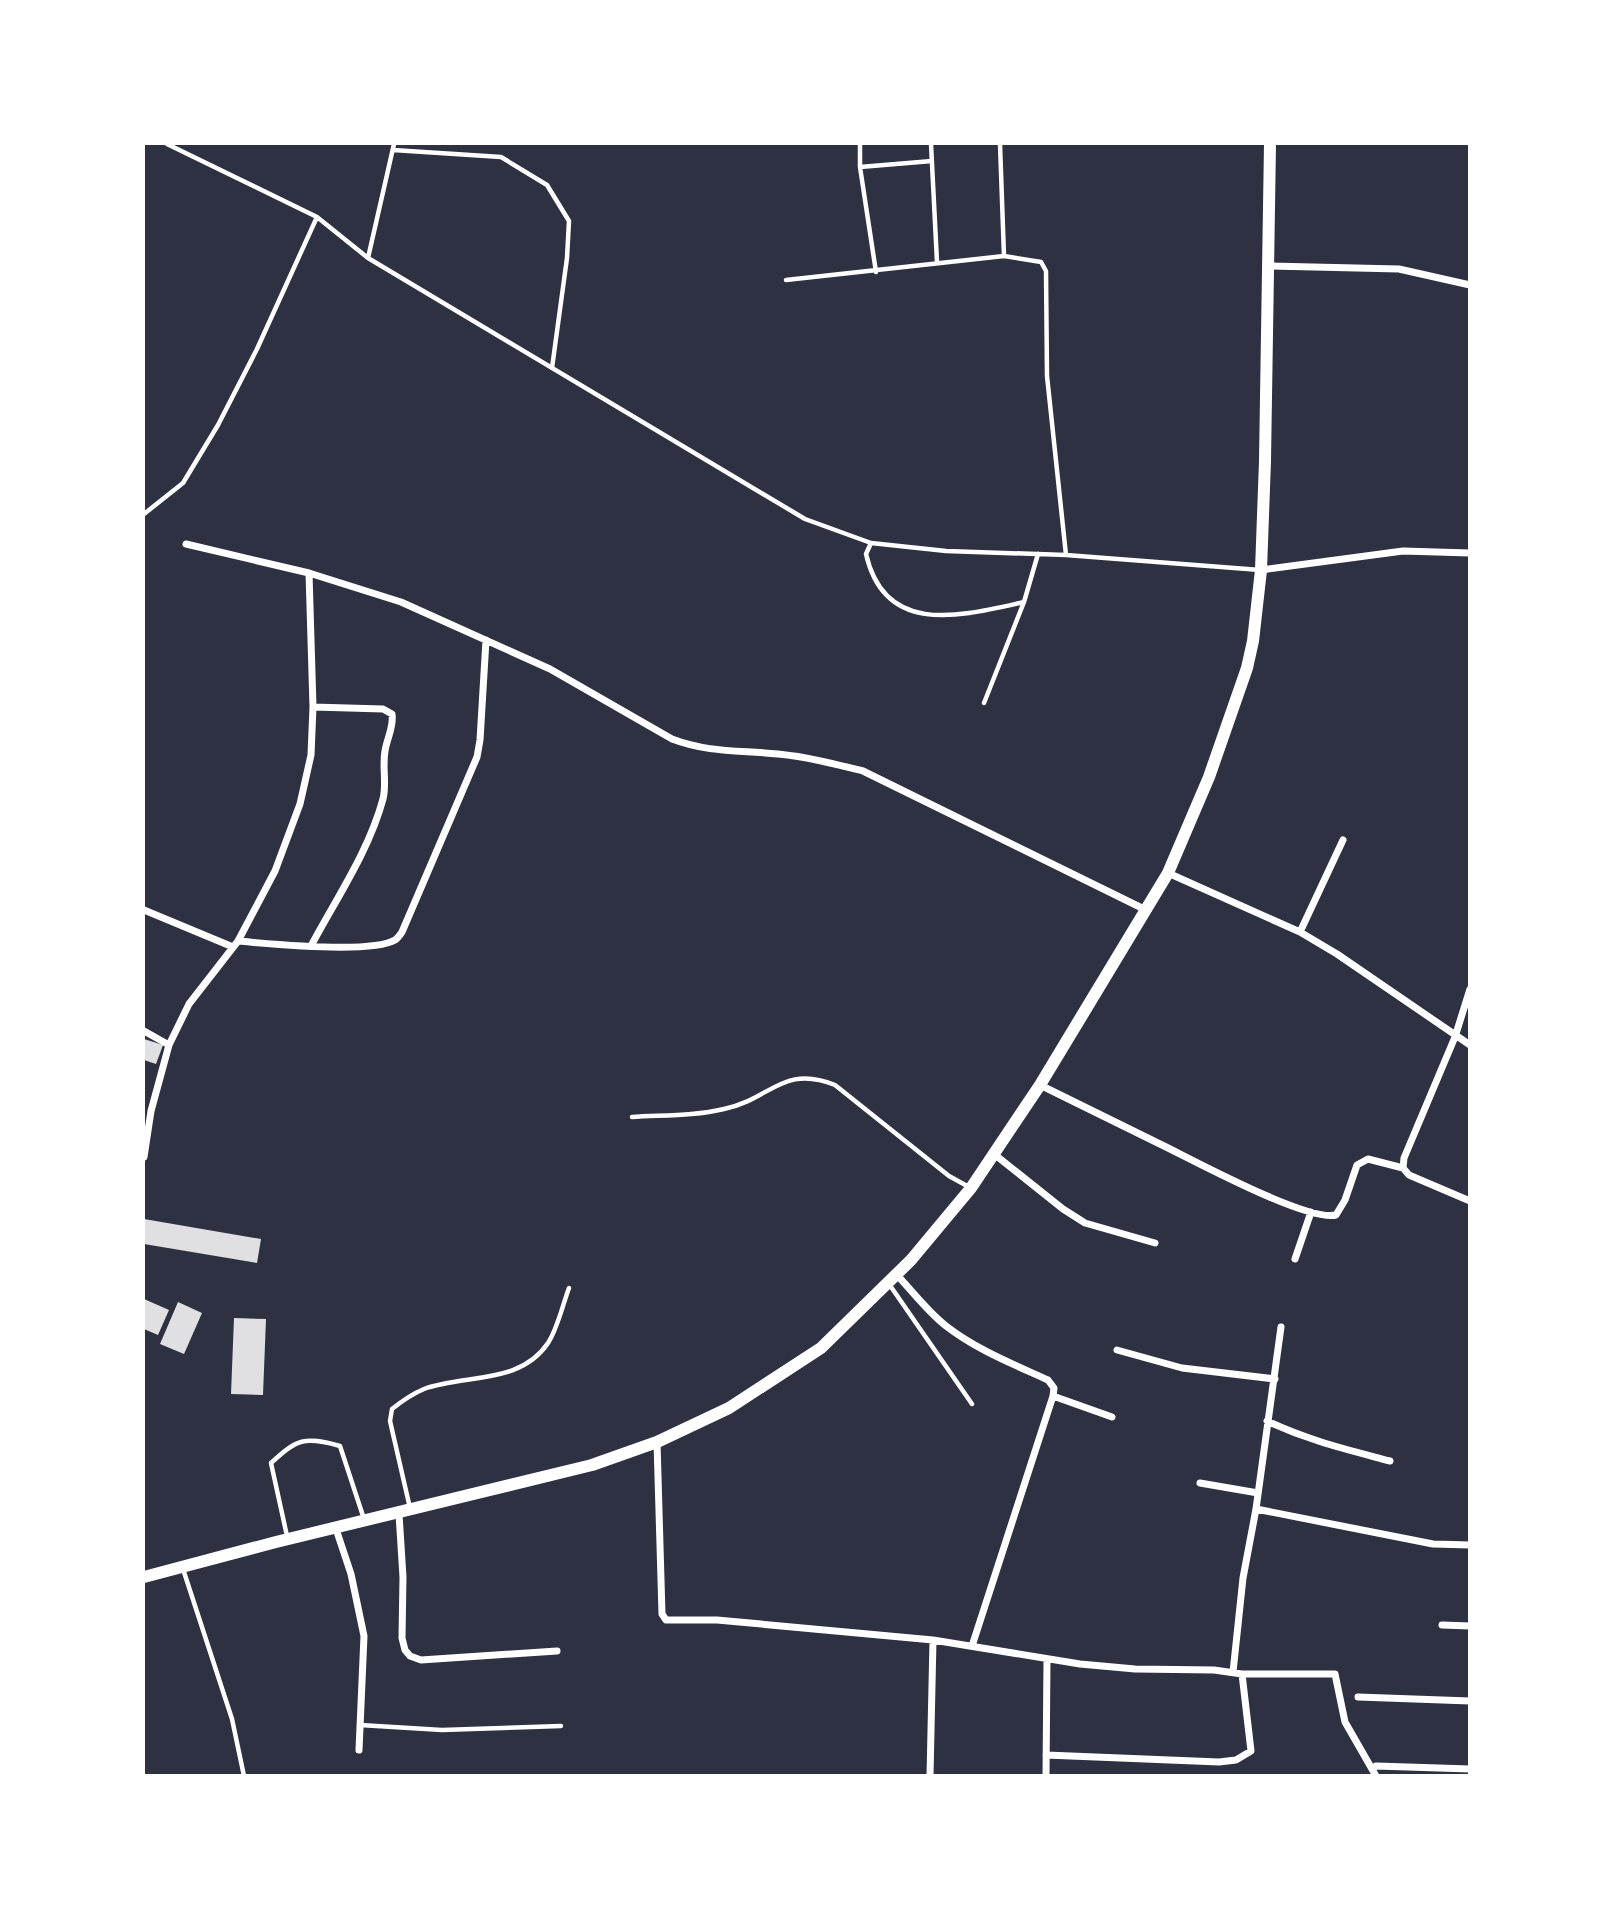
<svg xmlns="http://www.w3.org/2000/svg" width="1613" height="1919" viewBox="0 0 1613 1919" font-family="Bitter,serif">
<style>
.building{fill:#e0e0e3}
.lines{fill:none;stroke-linecap:round;stroke-linejoin:round}
.service{stroke:#fff;stroke-width:4.5}
.minor{stroke:#fff;stroke-width:7}
.primary{stroke:#fff;stroke-width:12}
</style>
<rect width="100%" height="100%" fill="#2d3142"/>
<!-- building -->
<path class="building" d="M144 1039 163 1045 156 1064 144 1060Z
M144 1219 261 1239 257 1263 144 1244Z
M144 1299 169 1310 158 1335 144 1329Z
M178 1302 202 1313 184 1354 160 1344Z
M234 1318 266 1319 263 1395 231 1394Z"/>
<g class="lines">
<!-- service -->
<path class="service" d="M167 144 317 217 368 258 805 519 871 543 946 551 1066 555
M860 144V167L876 272
M931 144 937 262
M1000 144 1004 256 1041 262 1046 271 1047 376 1066 555 1260 570
M393 150 501 157 547 185 569 221 567 258 552 368
M860 167 932 161
M368 258 394 144
M786 280 1004 256
M144 514 183 483 218 425 257 349 317 217
M871 543 866 554C885 637 961 616 1024 602
M984 703 1024 602 1038 554
M632 1117C663 1115 695 1116 724 1109 771 1099 783 1064 835 1085L949 1176 969 1187
M889 1284 972 1404
M410 1508 390 1421 392 1409C402 1401 412 1394 424 1389 465 1374 520 1385 548 1343 557 1330 563 1304 569 1288
M287 1536 271 1463C297 1439 304 1436 340 1446L364 1519
M183 1569 232 1719 244 1776
M360 1725 442 1730 561 1726"/>
<!-- minor -->
<path class="minor" d="M1269 266 1399 269 1470 285
M186 544 309 573 401 602 550 669 672 739C709 753 740 750 778 754 808 757 835 764 863 771L1146 910
M1261 570 1403 551 1470 553
M1168 873 1300 932 1337 954 1470 1045
M144 910 233 947
M1300 932 1343 840
M238 941C269 944 371 954 395 940 398 938 400 935 402 932L477 757 480 740 486 640
M311 946C336 899 369 851 383 799 387 783 382 767 385 751 387 738 394 727 392 714L383 709 313 707
M144 1031 169 1045
M1040 1085C1080 1105 1121 1125 1162 1145 1193 1160 1307 1222 1336 1215L1345 1200 1357 1165 1368 1159 1403 1168 1409 1175 1470 1201
M994 1154 1063 1209 1085 1223 1155 1243
M144 1157 151 1111 169 1045 189 1004 238 941 275 871 300 804 311 755 313 707 309 573
M1403 1168 1404 1158 1455 1037 1470 989
M1295 1259 1311 1212
M897 1275C913 1292 928 1312 946 1326 977 1350 1013 1364 1048 1380L1054 1388 1053 1396 972 1646
M1117 1350 1182 1368 1275 1379
M1053 1396 1112 1417
M1267 1421C1310 1441 1345 1449 1390 1461
M657 1442 662 1614 666 1620H717L933 1640 1080 1664 1135 1669 1214 1670 1242 1674H1335L1345 1722 1376 1776
M1200 1483 1258 1493
M1256 1509 1433 1544 1470 1545
M399 1514 403 1577 402 1638 405 1650 410 1656 421 1660 557 1651
M336 1529 351 1574 364 1636 359 1750
M1442 1625 1470 1626
M1233 1672 1243 1578 1256 1509 1281 1327
M1358 1697 1470 1701
M1046 1755 1219 1762 1236 1760 1251 1751 1242 1674
M1376 1766 1470 1769
M930 1776 933 1640
M1046 1776 1047 1660"/>
<!-- primary -->
<path class="primary" d="M144 1577 276 1542 592 1465 657 1442 729 1408 821 1348 911 1260 971 1188 1040 1085 1168 873 1209 777 1247 668 1253 641 1261 570 1265 461 1270 144"/>
</g>
<!-- border -->
<rect width="1613" height="1919" fill="none" stroke="#ffffff" stroke-width="290"/>
</svg>
